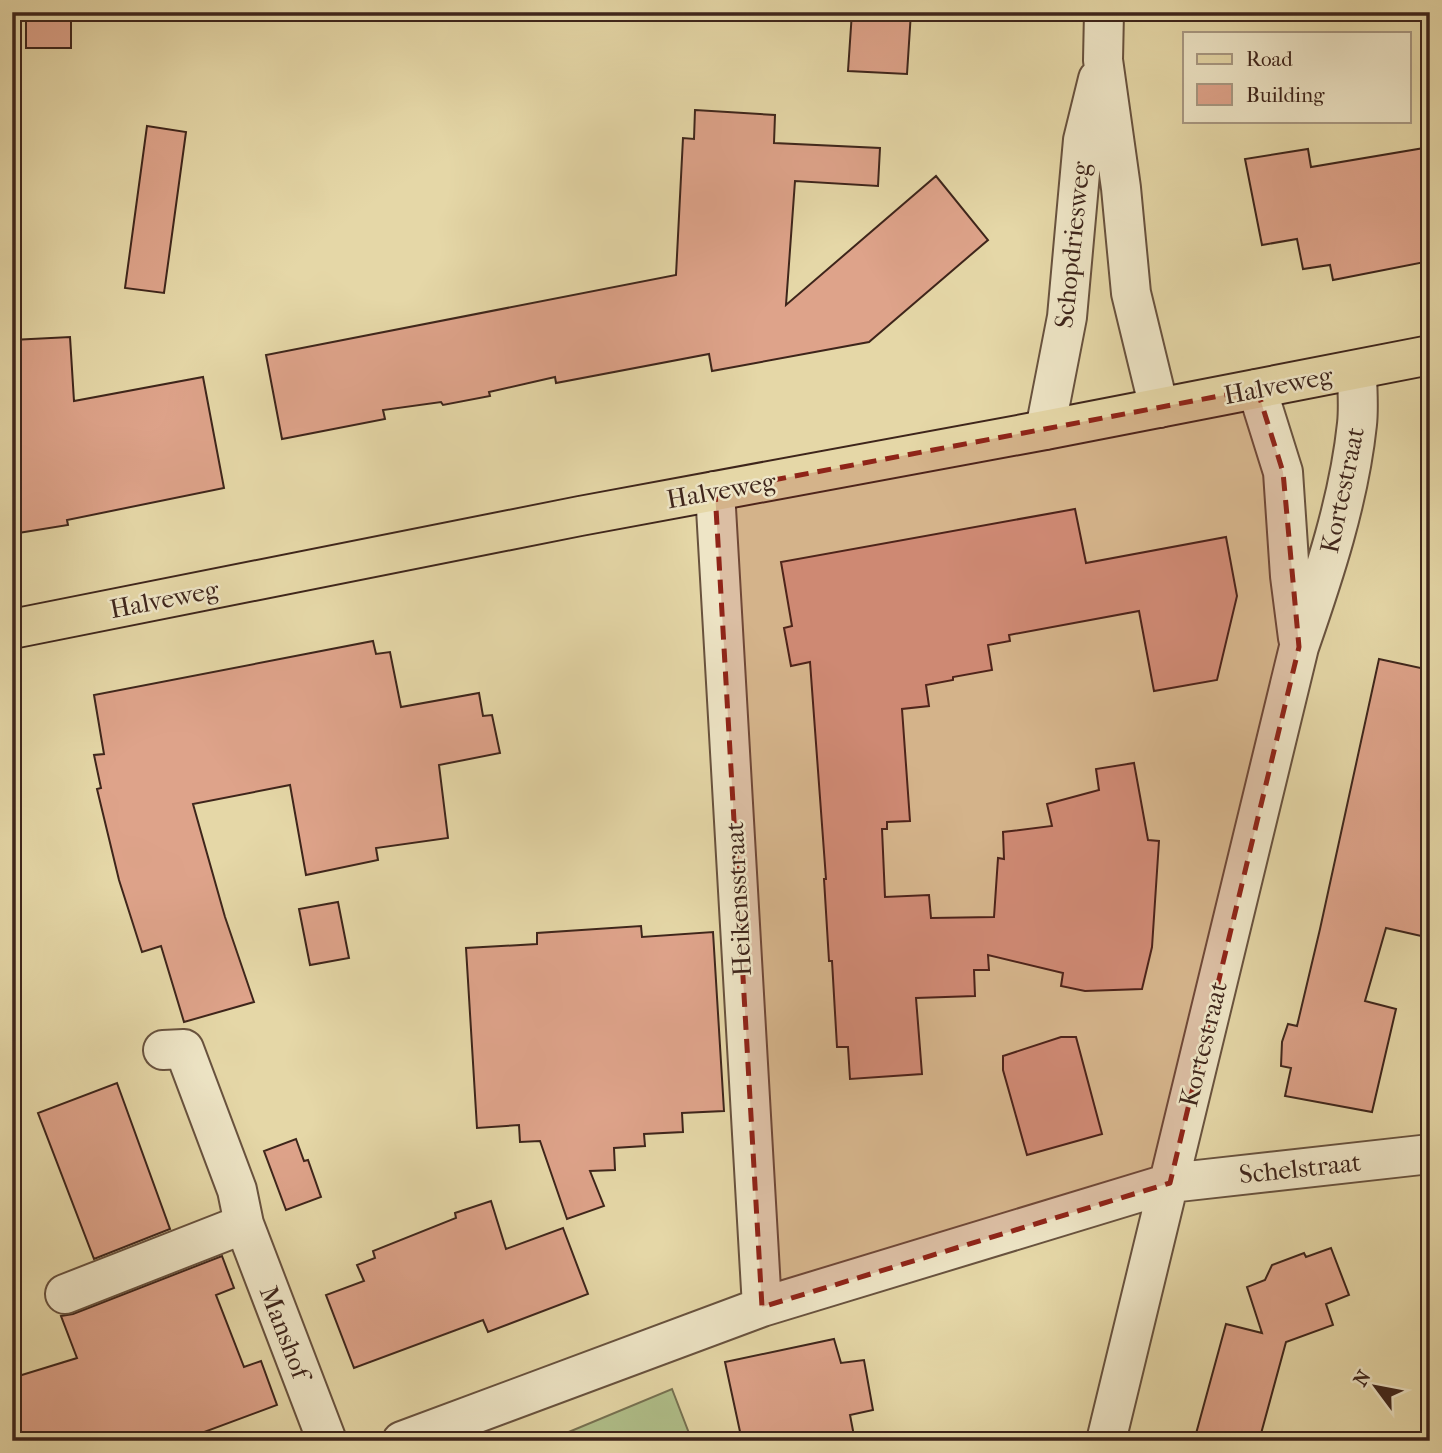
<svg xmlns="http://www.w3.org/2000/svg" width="1442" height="1453" viewBox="0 0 1442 1453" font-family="'IM FELL French Canon',serif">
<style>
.green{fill:#b0bf8a;stroke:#777252;stroke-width:2}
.building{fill:#dea38a;stroke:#3e251b;stroke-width:2}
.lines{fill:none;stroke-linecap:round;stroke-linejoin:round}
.street-casing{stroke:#68523e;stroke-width:42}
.primary-casing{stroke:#3e251b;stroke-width:42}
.street{stroke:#eee5c6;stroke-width:38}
.primary{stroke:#e5d7a7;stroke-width:38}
.marked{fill:#8f2418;fill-opacity:0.2;stroke:#8f2418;stroke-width:5;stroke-dasharray:14 9;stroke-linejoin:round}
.labels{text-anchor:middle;stroke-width:5;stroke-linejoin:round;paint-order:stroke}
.street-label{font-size:26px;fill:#3e251b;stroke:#eee5c6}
</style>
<rect width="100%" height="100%" fill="#e5d7a7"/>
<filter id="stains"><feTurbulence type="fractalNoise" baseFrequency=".00286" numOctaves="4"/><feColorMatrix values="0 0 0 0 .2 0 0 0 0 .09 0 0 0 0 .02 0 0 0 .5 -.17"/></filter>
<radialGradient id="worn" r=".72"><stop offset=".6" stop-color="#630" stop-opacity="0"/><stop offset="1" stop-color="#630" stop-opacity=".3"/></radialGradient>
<!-- green -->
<path class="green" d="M672 1389 692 1441H547Z"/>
<!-- building -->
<path class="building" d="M26 12H71V48H26Z
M852 12H911L907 74 848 71Z
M695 110 775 115 774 143 880 148 878 186 795 181 786 305 936 176 988 240 869 342 712 371 709 354 556 383 555 377 489 392 490 396 443 405 441 402 383 410 385 419 282 439 266 355 676 275 683 138 694 139Z
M147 126 186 132 164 293 125 288Z
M1430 147V261L1333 280 1330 265 1303 269 1297 239 1262 245 1245 159 1308 149 1311 167Z
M70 337 74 401 203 377 224 488 67 520 68 525 12 534V340Z
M1075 509 1086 563 1226 537 1237 596 1217 680 1154 691 1139 611 1009 635 1010 641 988 645 992 670 953 677V680L926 685 929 706 902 709 910 821 887 822V829H882L885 897 929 895 931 918 994 917 998 858 1004 859 1003 832 1052 826 1047 804 1099 790 1096 769 1134 763 1148 840 1159 841 1152 947 1142 989 1085 991 1061 986 1063 973 988 955 989 970H974L975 996 916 998 922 1074 850 1079 848 1047H837L832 961H829L824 879H826L810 662 791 666 784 628 792 626 781 562Z
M373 641 376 654 390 652 401 707 479 693 483 716 492 715 500 753 439 765 448 838 376 848 378 860 306 875 290 785 193 804 225 917 254 1002 184 1022 161 946 142 952 119 880 97 789 101 788 94 755 104 754 94 695Z
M1379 659 1430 670V938L1386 928 1365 1001 1396 1009 1372 1112 1285 1096 1291 1068 1281 1066 1282 1042 1288 1024 1297 1026 1320 929Z
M338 902 349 958 310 965 299 909Z
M641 926 642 937 713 932 724 1111 682 1113 683 1132 644 1134 645 1146 614 1148 615 1170 590 1171 604 1206 567 1219 540 1141 520 1142 519 1125 477 1128 466 948 537 944V933Z
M1061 1037H1076L1102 1134 1027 1155 1003 1070V1056Z
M117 1083 170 1229 94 1259 38 1113Z
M296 1139 304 1161 308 1160 321 1197 286 1210 264 1151Z
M491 1201 506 1249 563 1228 588 1294 488 1332 483 1320 354 1368 326 1295 364 1281 357 1265 375 1258 373 1251 456 1218 455 1213Z
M1331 1248 1349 1295 1326 1304 1333 1325 1286 1342 1259 1441H1194L1226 1324 1262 1333 1247 1287 1265 1280 1272 1265 1304 1253 1306 1257Z
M222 1256 234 1288 216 1295 244 1367 261 1361 277 1405 180 1441H12V1378L77 1358 61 1316 73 1314Z
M834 1339 841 1363 864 1360 873 1410 850 1415 855 1441H742L725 1362Z"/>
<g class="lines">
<defs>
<path id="street" d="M1104 12 1103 60 1121 188 1131 293 1159 408
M1257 389 1283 472 1290 576 1298 638
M1045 430 1067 317 1083 140 1098 79
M715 491 762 1307
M163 1050 184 1049 237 1190 244 1224
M65 1294 244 1224 327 1441
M402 1441 762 1307 1170 1183 1430 1154
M1106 1441 1299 647C1324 575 1349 500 1357 424 1359 406 1357 388 1357 370"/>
<path id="primary" d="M12 629 580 516 1045 430 1430 355"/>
</defs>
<!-- street casing -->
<use href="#street" class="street-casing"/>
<!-- primary casing -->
<use href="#primary" class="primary-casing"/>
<!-- street -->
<use href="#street" class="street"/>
<!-- primary -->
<use href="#primary" class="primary"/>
</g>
<!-- marked area -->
<path class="marked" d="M1257 389 1283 472 1299 647 1170 1183 762 1307 715 491Z"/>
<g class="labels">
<!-- street labels -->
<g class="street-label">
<text transform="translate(1072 245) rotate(-84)" y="9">Schopdriesweg</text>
<text transform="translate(1278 385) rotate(-11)" y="9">Halveweg</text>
<text transform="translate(721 490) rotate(-10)" y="9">Halveweg</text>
<text transform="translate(1342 490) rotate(-78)" y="9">Kortestraat</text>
<text transform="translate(164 599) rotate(-11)" y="9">Halveweg</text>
<text transform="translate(738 899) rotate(-93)" y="9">Heikensstraat</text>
<text transform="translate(1203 1044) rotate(-76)" y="9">Kortestraat</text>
<text transform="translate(1300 1168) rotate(-6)" y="9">Schelstraat</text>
<text transform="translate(285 1332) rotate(69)" y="9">Manshof</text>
</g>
</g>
<!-- margin -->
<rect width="1442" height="1453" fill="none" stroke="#e5d7a7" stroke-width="42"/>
<rect x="14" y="14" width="1414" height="1425" fill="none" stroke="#3e251b" stroke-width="3.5"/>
<rect x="21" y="21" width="1400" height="1411" fill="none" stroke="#3e251b" stroke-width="2"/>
<!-- legend -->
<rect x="1183" y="32" width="228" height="91" fill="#eee5c6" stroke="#a89882" stroke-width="2"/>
<rect x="1197" y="54" width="35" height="10" fill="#e5d7a7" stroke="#a89882" stroke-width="2"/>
<text x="1246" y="66" font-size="21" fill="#3e251b">Road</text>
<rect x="1197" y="84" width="35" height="21" fill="#dea38a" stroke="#a89882" stroke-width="2"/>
<text x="1246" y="102" font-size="21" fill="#3e251b">Building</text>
<!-- north arrow -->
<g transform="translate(1376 1387) rotate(302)" stroke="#eee5c6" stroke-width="5" paint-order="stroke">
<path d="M0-5L12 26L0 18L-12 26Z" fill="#3e251b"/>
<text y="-10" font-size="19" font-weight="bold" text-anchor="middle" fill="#3e251b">N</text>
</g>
<rect width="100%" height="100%" filter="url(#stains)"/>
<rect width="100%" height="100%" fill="url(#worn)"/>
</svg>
